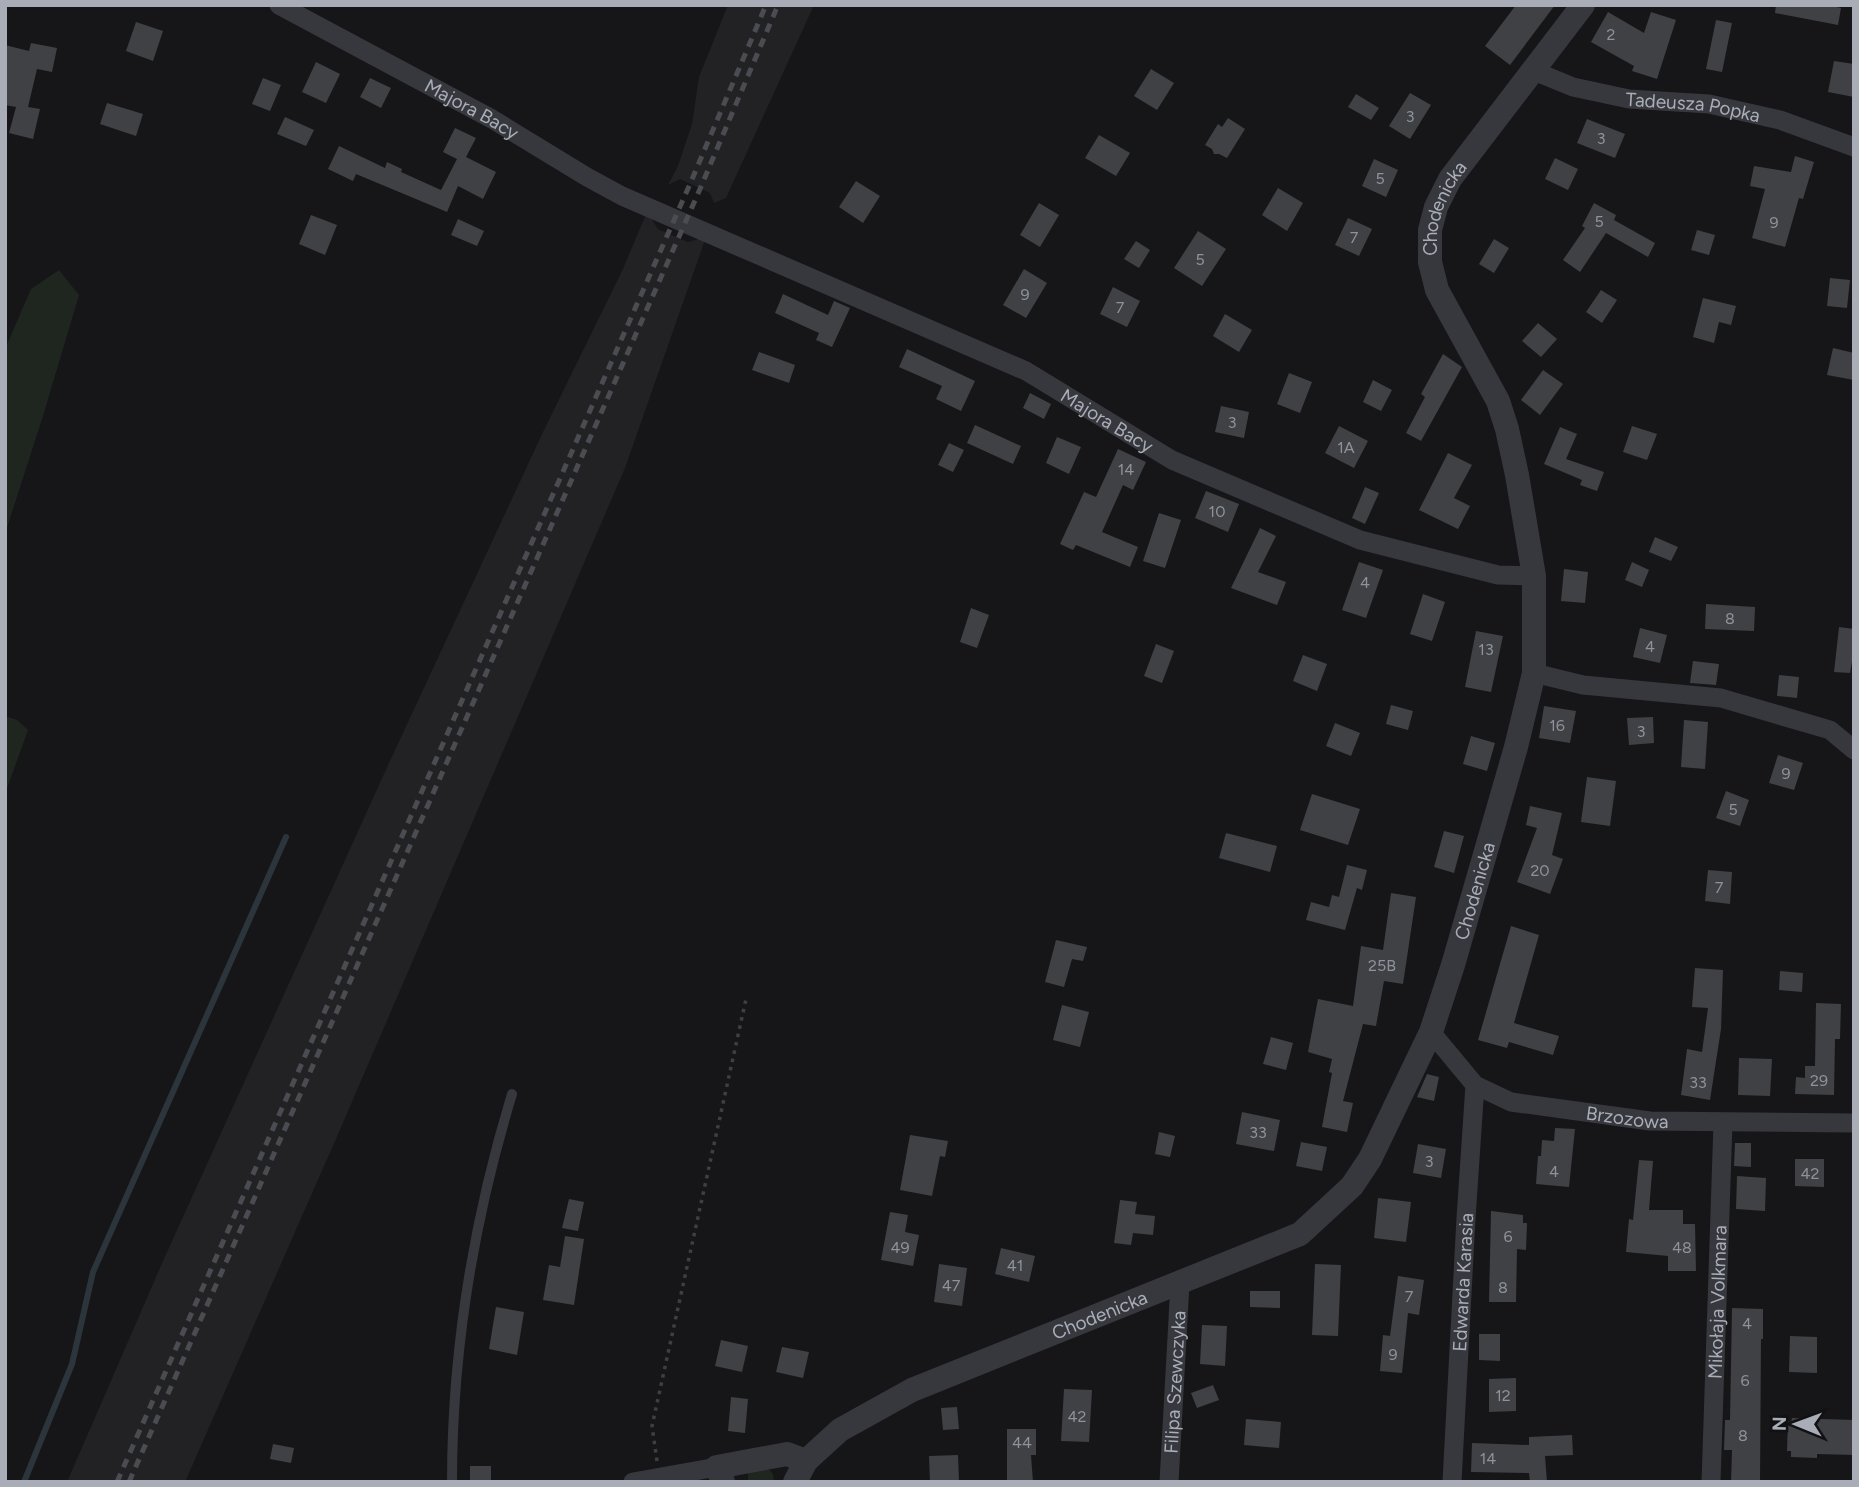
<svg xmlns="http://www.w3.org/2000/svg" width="1859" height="1487" viewBox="0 0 1859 1487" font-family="Figtree,sans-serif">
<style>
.built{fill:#222225}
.green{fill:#1e261f}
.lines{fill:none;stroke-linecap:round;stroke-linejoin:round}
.stream{stroke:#2c353c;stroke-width:6}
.building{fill:#404145}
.path{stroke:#3d3f44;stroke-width:3.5;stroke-dasharray:3.5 5;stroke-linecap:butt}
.service{stroke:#37383d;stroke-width:10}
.minor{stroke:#37383d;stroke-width:19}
.tertiary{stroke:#37383d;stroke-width:24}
.rail{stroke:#4a4c52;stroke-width:5;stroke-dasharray:9 7;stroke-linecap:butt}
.labels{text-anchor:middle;stroke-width:7;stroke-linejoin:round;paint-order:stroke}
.number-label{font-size:16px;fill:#8e929b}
.street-label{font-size:19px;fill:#a8adb8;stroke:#111113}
</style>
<rect width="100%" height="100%" fill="#161618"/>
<!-- built -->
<path class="built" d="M728 5H814L726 198 714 203 710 193 680 179 668 185 678 166 692 124 699 77Z
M647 212 658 229 688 242 706 237 625 468 339 1132 185 1482H67L163 1261 389 763 543 432 622 271Z"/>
<!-- green -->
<path class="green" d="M59 270 79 295 43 416 5 534V349L31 289Z
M5 716 17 720 28 730 5 794Z
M753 1468H768L773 1474 774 1482H748V1474Z"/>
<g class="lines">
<!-- stream -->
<path class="stream" d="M24 1482 72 1364 93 1272 286 837"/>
</g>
<!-- building -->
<path class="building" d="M1516 5H1555L1510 65 1485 46Z
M1776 5H1827L1841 8 1838 25 1775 13Z
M1608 12 1644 33 1651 12 1676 20 1657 79 1632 71 1634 66 1591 42Z
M1716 20 1732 23 1722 72 1706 69Z
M136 22 163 31 153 61 126 51Z
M31 43 57 48 52 72 37 69 28 107 40 109 33 139 9 133 16 107 5 105V45L29 51Z
M1834 61 1854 64V97L1828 92Z
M316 62 340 74 326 103 302 92Z
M1151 69 1174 83 1157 110 1134 96Z
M263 78 281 85 270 111 252 104Z
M370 78 391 88 381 108 360 97Z
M1410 93 1431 105 1410 139 1389 126Z
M1356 94 1379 108 1371 120 1348 107Z
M107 103 143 114 136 136 100 124Z
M285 117 314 130 306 146 277 134Z
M1228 118 1245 129 1227 158 1219 154H1214L1212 149 1205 145 1218 124 1222 127Z
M1587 119 1625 134 1615 158 1577 143Z
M455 128 476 138 466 157 496 172 483 199 458 186 447 212 356 174 353 181 328 169 339 146 385 168 387 162 402 169 401 172 441 190 457 159 443 152Z
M1099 135 1130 153 1116 176 1085 158Z
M1795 156 1814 162 1803 199 1799 198 1785 247 1752 238 1765 189 1750 186 1754 166 1791 172Z
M1555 158 1578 169 1568 190 1545 179Z
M1374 159 1398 170 1386 197 1362 186Z
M856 181 880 196 863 223 839 207Z
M1278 188 1303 203 1287 231 1262 215Z
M1039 203 1059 215 1040 247 1020 235Z
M1594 203 1616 215 1614 220 1655 243 1648 257 1606 233 1580 272 1563 260 1585 228 1582 226Z
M311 215 337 225 325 255 299 244Z
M1348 218 1372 229 1359 256 1335 245Z
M458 219 484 231 477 246 451 235Z
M1697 230 1715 235 1709 255 1691 250Z
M1198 231 1226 249 1202 286 1174 268Z
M1494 239 1509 248 1494 273 1479 264Z
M1136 241 1150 250 1139 268 1124 259Z
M1024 269 1047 283 1026 318 1003 305Z
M1830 278 1850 280 1847 308 1827 306Z
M1113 287 1140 301 1127 327 1100 314Z
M1601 290 1617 300 1602 323 1586 312Z
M783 294 828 315 834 301 850 308 832 347 816 340 819 333 775 313Z
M1703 298 1736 306 1731 325 1719 322 1714 343 1693 337Z
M1225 314 1252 330 1239 352 1213 336Z
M1538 323 1557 339 1541 357 1522 341Z
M1833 348 1854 353V380L1827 375Z
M907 349 975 381 961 411 936 399 942 386 899 367Z
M759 352 795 365 789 383 752 370Z
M1443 354 1462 367 1421 441 1406 433 1425 397 1421 394Z
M1543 370 1563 384 1540 415 1521 400Z
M1289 373 1312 382 1300 413 1277 404Z
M1373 380 1392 390 1381 411 1363 402Z
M1030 393 1051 404 1044 419 1023 408Z
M1221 406 1249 412 1244 438 1215 432Z
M975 425 1021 446 1013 464 967 443Z
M1339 426 1368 441 1354 468 1325 453Z
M1632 426 1657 434 1647 460 1623 452Z
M1560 427 1577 434 1566 459 1604 472 1597 491 1580 485 1582 480 1544 464Z
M1057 437 1081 447 1069 474 1046 463Z
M949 443 964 450 953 472 938 465Z
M1118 449 1146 462 1133 490 1123 485 1102 532 1138 547 1130 567 1076 545 1073 550 1060 544 1084 492 1096 497Z
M1448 453 1472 465 1454 498 1470 506 1458 529 1419 510Z
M1365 487 1379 493 1365 524 1352 518Z
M1206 491 1239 504 1228 532 1195 518Z
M1159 513 1181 520 1165 568 1143 561Z
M1260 528 1276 536 1258 572 1286 582 1277 605 1231 588Z
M1655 537 1678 547 1671 561 1649 552Z
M1359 562 1383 570 1366 618 1342 610Z
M1632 562 1649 570 1642 587 1625 580Z
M1564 569 1588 572 1585 603 1561 601Z
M1423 594 1445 602 1432 641 1410 634Z
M1706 604 1755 607 1754 631 1705 629Z
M971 608 989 615 977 648 960 642Z
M1839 627 1854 629V650L1850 673 1834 672Z
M1640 628 1667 635 1660 663 1633 657Z
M1476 631 1503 636 1491 692 1465 687Z
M1156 644 1174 651 1162 683 1144 676Z
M1303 655 1327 664 1317 691 1293 681Z
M1693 661 1719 664 1716 685 1690 683Z
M1779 675 1799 677 1797 698 1777 696Z
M1391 705 1413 711 1408 730 1386 724Z
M1544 706 1576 711 1570 743 1539 738Z
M1653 717 1654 743 1629 745 1627 718Z
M1684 720 1708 722 1705 769 1681 767Z
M1335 723 1360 733 1351 756 1326 746Z
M1471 736 1495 743 1487 771 1463 764Z
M1778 755 1803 763 1794 790 1769 783Z
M1587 777 1616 781 1610 826 1581 822Z
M1726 791 1749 800 1740 826 1716 818Z
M1312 794 1360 809 1348 845 1300 830Z
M1530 806 1562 813 1552 855 1563 859 1550 894 1517 882 1537 828 1526 825Z
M1444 831 1464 836 1454 873 1434 867Z
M1226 833 1277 846 1270 872 1219 858Z
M1347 865 1367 870 1362 890 1357 888 1345 930 1306 920 1311 902 1329 907 1332 895 1339 897Z
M1708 870 1732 872 1730 904 1705 901Z
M1391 893 1416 897 1403 984 1384 981 1376 1026 1363 1024 1343 1101 1353 1103 1347 1132 1322 1127 1332 1073 1329 1072 1332 1059 1308 1052 1318 999 1353 1006 1361 946 1383 950Z
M1511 926 1539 935 1514 1023 1559 1036 1553 1055 1509 1042 1507 1048 1478 1040Z
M1056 940 1087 947 1083 961 1072 959 1064 987 1045 982Z
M1695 968 1723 970 1721 1029 1710 1100 1681 1095 1687 1049 1702 1052 1708 1008 1692 1007Z
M1780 971 1803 973 1802 992 1779 990Z
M1816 1003 1841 1004 1840 1039H1835L1834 1095 1795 1094 1796 1077 1805 1078V1066H1815Z
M1062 1005 1089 1012 1080 1047 1053 1040Z
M1271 1037 1293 1043 1286 1070 1263 1064Z
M1739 1058 1772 1059 1770 1096 1738 1095Z
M1427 1074 1439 1077 1434 1101 1417 1097Z
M1242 1112 1280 1120 1274 1151 1236 1144Z
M1555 1128 1575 1129 1569 1187 1536 1184 1538 1156H1541L1542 1140 1554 1141Z
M1159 1132 1175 1136 1170 1157 1155 1154Z
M910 1135 948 1141 945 1157 940 1156 932 1196 900 1190Z
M1301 1142 1327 1147 1322 1171 1296 1166Z
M1735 1143H1751V1167L1734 1166Z
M1418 1144 1446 1149 1441 1178 1413 1173Z
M1795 1159H1824V1187L1795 1186Z
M1639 1160 1653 1161 1649 1210H1683V1224H1695L1696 1271H1668V1256L1626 1252 1629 1219 1633 1220Z
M1737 1176 1766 1178 1765 1211 1736 1209Z
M1378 1198 1411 1202 1406 1242 1374 1238Z
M569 1199 584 1202 578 1231 562 1228Z
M1120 1200 1137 1202 1135 1214 1155 1216 1153 1235 1133 1233 1131 1245 1114 1243Z
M1491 1211 1523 1215V1223H1527L1526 1250 1517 1249 1516 1302H1489Z
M890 1212 908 1215 905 1232 919 1235 913 1266 881 1260Z
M565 1236 584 1239 574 1305 543 1300 549 1265 560 1267Z
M1001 1248 1035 1256 1029 1282 995 1274Z
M939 1264 967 1268 962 1306 934 1302Z
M1315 1264 1341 1265 1338 1336 1312 1335Z
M1398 1276 1424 1280 1419 1315 1408 1313 1402 1373 1380 1371 1383 1335 1390 1336Z
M1250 1291H1280V1308L1250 1307Z
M496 1307 524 1312 517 1355 489 1349Z
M1732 1308 1763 1309V1339H1761L1760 1482H1731L1732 1450H1724L1725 1420H1730Z
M1202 1325 1227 1326 1225 1366 1200 1364Z
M1479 1334H1500V1361L1479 1360Z
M1790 1336 1817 1337V1373L1789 1372Z
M721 1340 748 1346 742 1372 715 1366Z
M782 1347 809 1352 803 1378 776 1372Z
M1516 1378V1411L1489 1412V1379Z
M1213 1385 1219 1400 1197 1408 1191 1393Z
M1064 1389 1092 1390 1089 1442 1061 1441Z
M731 1397 748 1399 745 1433 728 1431Z
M957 1407 959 1429 943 1430 941 1408Z
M1792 1418 1854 1420V1455L1817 1454V1458L1791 1457V1451H1787L1788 1421 1791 1422Z
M1246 1419 1281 1422 1279 1448 1244 1445Z
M1007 1429H1036V1455H1031L1033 1482H1007Z
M1572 1435 1573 1455 1545 1456 1547 1482H1530L1529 1473 1471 1472 1472 1443 1529 1445V1437Z
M273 1444 294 1448 291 1463 270 1459Z
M958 1455 959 1482H930L929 1456Z
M470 1466H491V1482H470Z"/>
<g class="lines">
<!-- path -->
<path class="path" d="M657 1461 652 1426 746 999"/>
<!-- service -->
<path class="service" d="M452 1482C452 1351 474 1219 512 1094"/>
<!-- minor -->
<g class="minor">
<path id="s1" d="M279 5 492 119 587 177 622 196 1026 371 1172 460 1360 540 1498 575 1534 576"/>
<path id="s2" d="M1534 71 1573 87 1629 99 1709 104 1780 120 1854 147"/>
<path d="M1534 673 1583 685 1721 698 1830 730 1854 750"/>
<path id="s3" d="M1431 1032 1475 1085 1511 1102 1650 1121 1854 1123"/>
<path d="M633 1482 717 1467"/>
<path id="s4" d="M1169 1482 1180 1283"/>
<path id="s5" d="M1452 1482 1466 1218 1475 1085"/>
<path id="s6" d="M1711 1482 1723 1123"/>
</g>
<!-- tertiary -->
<g class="tertiary">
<path d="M723 1482 717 1467 787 1454 806 1461"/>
<path id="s7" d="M795 1482 806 1461 840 1430 912 1390 1300 1234 1352 1186 1370 1159 1431 1032 1453 965 1516 747 1534 673V576L1517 475 1507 429 1498 401 1437 290 1430 262V230L1436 207 1450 179 1583 5"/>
</g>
<!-- rail -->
<path class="rail" d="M117 1482 690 184 766 5
M129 1482 700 189 778 5"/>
</g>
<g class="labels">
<!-- number labels -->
<g class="number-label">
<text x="1611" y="40">2</text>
<text x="1410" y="122">3</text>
<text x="1601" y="144">3</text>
<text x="1380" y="184">5</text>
<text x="1599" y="227">5</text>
<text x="1774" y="228">9</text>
<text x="1354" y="243">7</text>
<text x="1200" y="265">5</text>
<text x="1025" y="300">9</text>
<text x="1120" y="313">7</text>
<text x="1232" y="428">3</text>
<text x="1346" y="453">1A</text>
<text x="1126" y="475">14</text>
<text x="1217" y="517">10</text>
<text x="1365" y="588">4</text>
<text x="1730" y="624">8</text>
<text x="1650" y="652">4</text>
<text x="1486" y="655">13</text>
<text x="1557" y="731">16</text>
<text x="1641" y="737">3</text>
<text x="1786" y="779">9</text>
<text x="1733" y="815">5</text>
<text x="1540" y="876">20</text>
<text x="1719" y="893">7</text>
<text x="1382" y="971">25B</text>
<text x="1819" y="1086">29</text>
<text x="1698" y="1088">33</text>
<text x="1258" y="1138">33</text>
<text x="1429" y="1167">3</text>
<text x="1554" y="1177">4</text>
<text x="1810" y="1179">42</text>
<text x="1508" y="1242">6</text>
<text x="900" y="1253">49</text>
<text x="1682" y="1253">48</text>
<text x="1015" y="1271">41</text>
<text x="951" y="1291">47</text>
<text x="1503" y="1293">8</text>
<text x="1409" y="1302">7</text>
<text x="1747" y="1329">4</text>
<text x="1393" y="1360">9</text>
<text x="1745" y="1386">6</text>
<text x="1503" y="1401">12</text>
<text x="1077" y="1422">42</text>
<text x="1743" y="1441">8</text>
<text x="1022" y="1448">44</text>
<text x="1488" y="1464">14</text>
</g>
<!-- street labels -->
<g class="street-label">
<text dy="7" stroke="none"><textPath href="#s2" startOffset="164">Tadeusza Popka</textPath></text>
<text dy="7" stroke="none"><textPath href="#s1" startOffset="219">Majora Bacy</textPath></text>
<text dy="7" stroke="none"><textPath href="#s7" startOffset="1676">Chodenicka</textPath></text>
<text dy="7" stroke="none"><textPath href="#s1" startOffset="928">Majora Bacy</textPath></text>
<text dy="7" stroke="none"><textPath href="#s7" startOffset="962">Chodenicka</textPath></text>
<text dy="7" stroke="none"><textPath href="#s3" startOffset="226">Brzozowa</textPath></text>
<text dy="7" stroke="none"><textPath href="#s5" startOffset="200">Edwarda Karasia</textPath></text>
<text dy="7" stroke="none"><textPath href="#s6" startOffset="180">Mikołaja Volkmara</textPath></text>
<text dy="7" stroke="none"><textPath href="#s7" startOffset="354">Chodenicka</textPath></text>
<text dy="7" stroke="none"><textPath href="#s4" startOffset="100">Filipa Szewczyka</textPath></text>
</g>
</g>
<!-- border -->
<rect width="1859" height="1487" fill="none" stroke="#a8adb8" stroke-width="14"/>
<!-- north arrow -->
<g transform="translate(1796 1424) rotate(271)" stroke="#111113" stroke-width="5" paint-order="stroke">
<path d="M0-5L12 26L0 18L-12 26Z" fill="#a8adb8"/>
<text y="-10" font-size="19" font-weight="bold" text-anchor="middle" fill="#a8adb8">N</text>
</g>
</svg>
